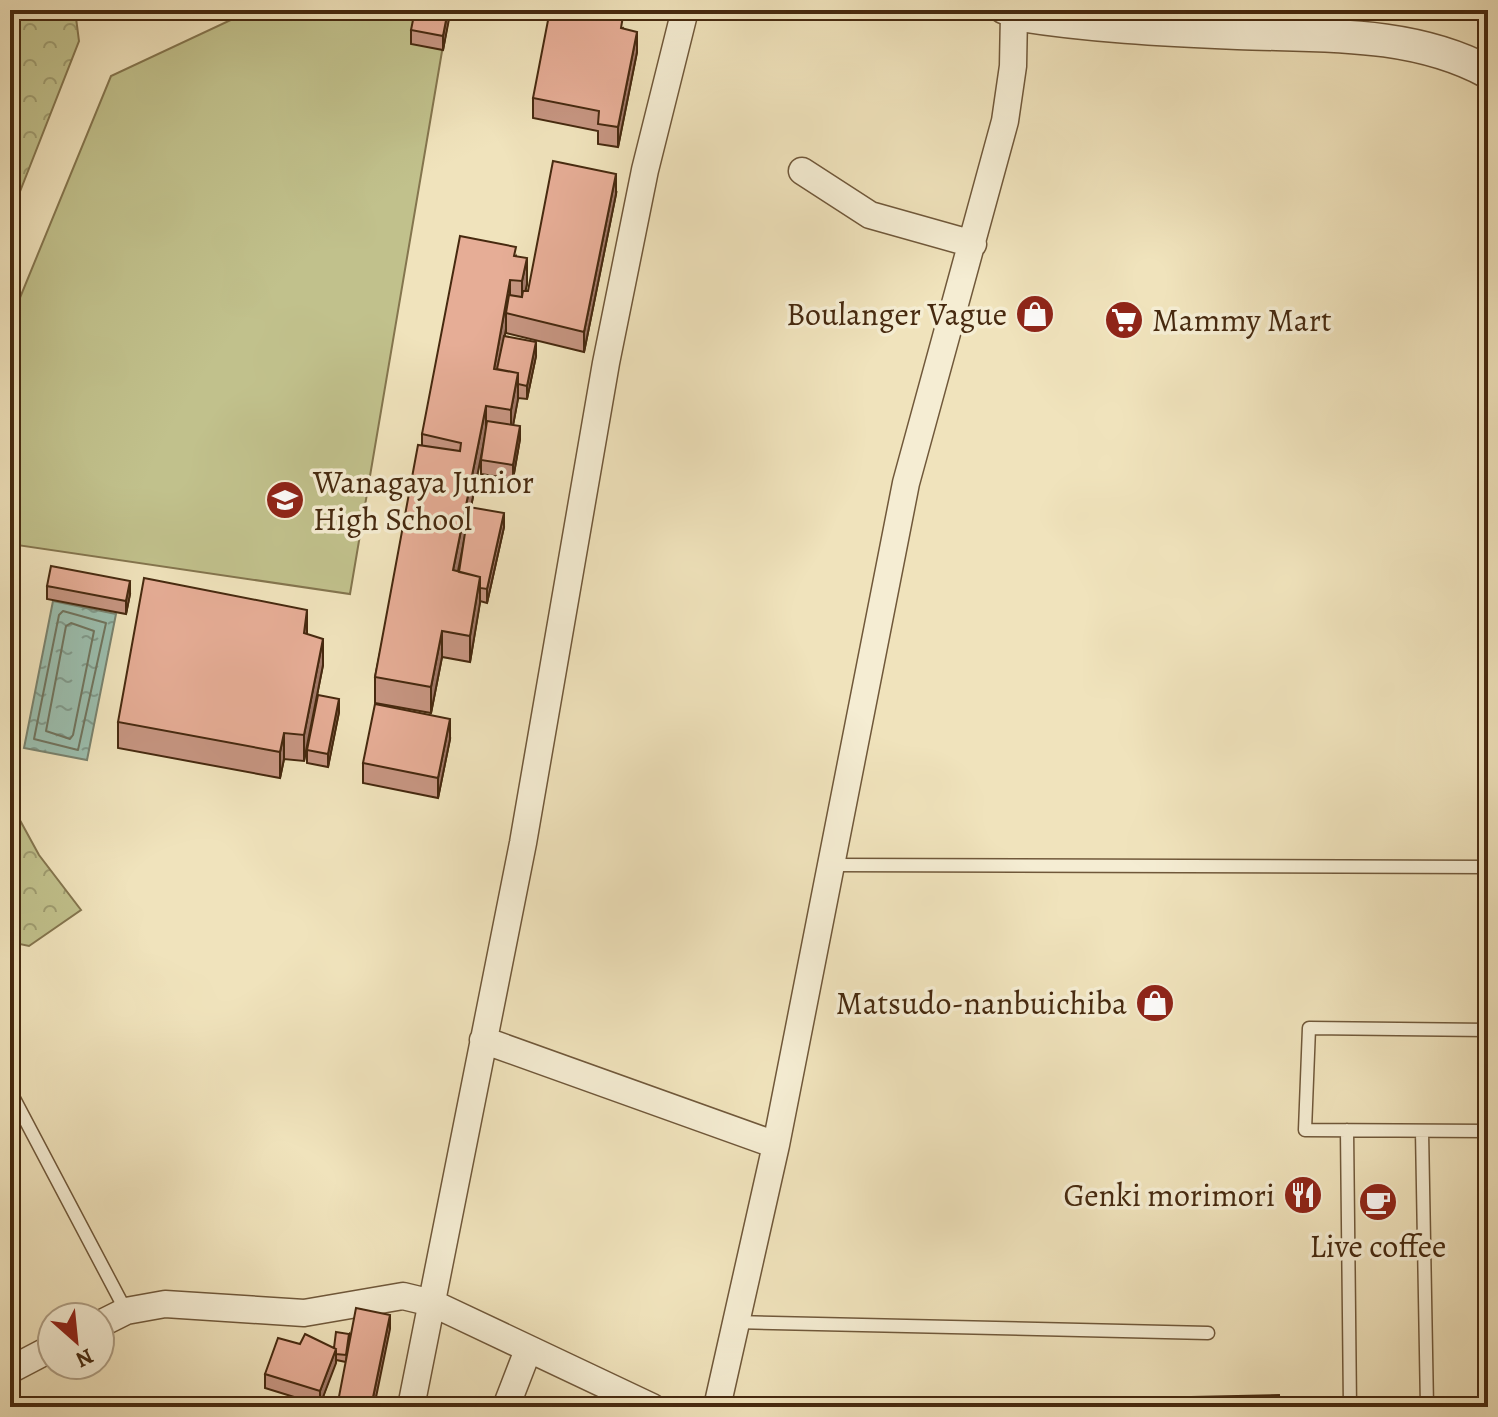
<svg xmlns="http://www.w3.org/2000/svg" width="1498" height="1417" viewBox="0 0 1498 1417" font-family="Alegreya,serif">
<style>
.park{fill:url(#park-crowns);stroke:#84754e;stroke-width:2}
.pitch{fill:#c1c18c;stroke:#84754e;stroke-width:2}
.water{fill:url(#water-ripples);stroke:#79826e;stroke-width:2}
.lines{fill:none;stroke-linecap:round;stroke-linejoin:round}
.shore{stroke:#70745e;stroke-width:2}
.service-casing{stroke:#70583a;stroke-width:15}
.minor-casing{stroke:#70583a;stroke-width:29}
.tertiary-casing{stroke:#70583a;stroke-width:35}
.service{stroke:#f5edd3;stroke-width:12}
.minor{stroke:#f5edd3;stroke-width:26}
.tertiary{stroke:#f5edd3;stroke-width:32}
.wall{fill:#c69581;stroke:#46290f;stroke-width:2;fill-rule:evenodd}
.shaded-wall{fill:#a17969;stroke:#46290f;stroke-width:2}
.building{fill:#e6ad96;stroke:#46290f;stroke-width:2}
.labels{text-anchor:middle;stroke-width:7;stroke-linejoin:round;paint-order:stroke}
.poi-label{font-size:32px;fill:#46290f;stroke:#f5edd3;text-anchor:end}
</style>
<defs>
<pattern id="park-crowns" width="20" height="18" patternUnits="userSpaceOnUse" patternTransform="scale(2)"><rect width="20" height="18" fill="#c1c18c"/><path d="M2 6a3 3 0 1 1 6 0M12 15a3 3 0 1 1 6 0" fill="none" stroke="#9f9d71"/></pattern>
<pattern id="water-ripples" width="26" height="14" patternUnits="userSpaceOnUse" patternTransform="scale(2)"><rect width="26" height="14" fill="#9bbeae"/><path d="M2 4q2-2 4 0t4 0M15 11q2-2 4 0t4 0" fill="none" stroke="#809a8c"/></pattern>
</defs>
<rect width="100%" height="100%" fill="#f0e3bc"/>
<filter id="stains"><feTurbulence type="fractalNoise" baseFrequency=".0025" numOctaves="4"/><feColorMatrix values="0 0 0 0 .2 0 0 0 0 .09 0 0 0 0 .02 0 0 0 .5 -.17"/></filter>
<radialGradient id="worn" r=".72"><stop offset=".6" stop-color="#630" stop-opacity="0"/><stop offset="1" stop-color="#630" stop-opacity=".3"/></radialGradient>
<!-- park -->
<path class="park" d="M10 10H75L79 41 10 217Z
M10 802 39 855 81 910 29 946 10 942Z"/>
<!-- pitch -->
<path class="pitch" d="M252 10H449L350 594 10 544V322L111 76Z"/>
<!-- water -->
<path class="water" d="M53 601 116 614 87 760 24 748Z"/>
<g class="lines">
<!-- shore -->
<path class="shore" d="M63 611 106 623 78 750 34 739 59 615Z
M71 623 94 631 73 735 70 739 46 731 66 626Z"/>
<defs>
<path id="service" d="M832 865 1488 867
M1488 1030 1309 1028 1305 1130 1488 1131
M10 1091 126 1311
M1347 1130 1350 1407
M1422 1131 1427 1407
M735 1322 1208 1333"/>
<path id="minor" d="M802 171 870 215 973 244
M483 1040 776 1145
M100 1324 126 1311 165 1304 304 1313 403 1296 432 1303 652 1407
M10 1370 52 1348
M411 1407 523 843 606 363 645 170 685 10
M506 1407 528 1350
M717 1407 776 1145 906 483 1005 121 1013 66 1014 14 1003 10"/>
<path id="tertiary" d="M1014 10V14C1087 26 1163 30 1238 33 1323 36 1412 31 1488 72"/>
</defs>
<!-- service casing -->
<use href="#service" class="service-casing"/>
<!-- minor casing -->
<use href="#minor" class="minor-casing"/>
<!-- tertiary casing -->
<use href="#tertiary" class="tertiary-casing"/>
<!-- service -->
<use href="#service" class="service"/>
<!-- minor -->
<use href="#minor" class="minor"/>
<!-- tertiary -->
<use href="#tertiary" class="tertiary"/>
</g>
<!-- wall -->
<path class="wall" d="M450 10 443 50 411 44V30Z
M623 28 637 52 618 147 598 144V131L533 118V98Z
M616 194 584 352 506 333V329L504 336 536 356 527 399 518 398 513 425 520 439 513 479 481 474V460L483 444 471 507 504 527 487 603 480 601 470 662 442 657 431 713 375 703V677L422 446V434L516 256 527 284 525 291H528ZM465 538 459 572H458Z
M47 586 130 594 126 614 47 599Z
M307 634 323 665 304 761 284 759 280 778 118 748V722Z
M339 712 328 767 307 763V750Z
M450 739 438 798 363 783V763Z
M349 1334 346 1362 336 1360 320 1405 265 1388V1374L300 1344 334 1348Z"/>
<!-- shaded-wall -->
<path class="shaded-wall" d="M448 10H450V14L443 50V36Z
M637 32V52L618 147V127Z
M616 174V194L584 352V332Z
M527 258V284L522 307V281Z
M510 280V306L506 313V329L496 381 494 369Z
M536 342V356L527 399V386Z
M518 373V399L511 436V410Z
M486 406V432L453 596V570Z
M520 426V439L513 479V465Z
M504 513V527L487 603V589Z
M480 577V603L470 662V636Z
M130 581V594L126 614V601Z
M307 610V636L304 633Z
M442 631V657L431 713V687Z
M323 639V665L304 761V735Z
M339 699V712L328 767V754Z
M450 719V739L438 798V778Z
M284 733V759L280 778V752Z
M390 1315V1329L374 1407H371Z
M336 1349V1363L320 1405V1391Z"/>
<!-- building -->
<path class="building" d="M415 10H448L443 36 411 30Z
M550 10H592L623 16 621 28 637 32 618 127 598 124 599 111 533 98Z
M553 161 616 174 584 332 506 313 509 295 522 297 523 291H528Z
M460 236 516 247 514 256 527 258 522 281 510 280 494 369 518 373 511 410 486 406 453 570 480 577 470 636 442 631 431 687 375 677 418 445 460 451 461 443 422 434Z
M504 336 536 342 527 386 518 384V373L497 369Z
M487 421 520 426 513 465 481 460Z
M469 507 504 513 487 589 480 588V577L459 572Z
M51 566 130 581 126 601 47 586Z
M144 578 307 610 304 633 323 639 304 735 284 733 280 752 118 722Z
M318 695 339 699 328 754 307 750Z
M375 704 450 719 438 778 363 763Z
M356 1308 390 1315 371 1407H337Z
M336 1332 349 1334 346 1355 336 1354V1349L334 1348Z
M305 1334 336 1349 320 1391 265 1374 278 1338 300 1344Z
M1279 1395 1280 1407H1192V1397Z"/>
<!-- icons -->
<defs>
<symbol id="shop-disc" viewBox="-11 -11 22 22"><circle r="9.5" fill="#8f2418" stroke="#f5edd3"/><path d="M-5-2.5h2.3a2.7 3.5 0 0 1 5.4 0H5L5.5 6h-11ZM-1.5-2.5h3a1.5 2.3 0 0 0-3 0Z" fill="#fff"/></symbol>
<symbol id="supermarket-disc" viewBox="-11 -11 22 22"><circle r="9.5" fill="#8f2418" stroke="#f5edd3"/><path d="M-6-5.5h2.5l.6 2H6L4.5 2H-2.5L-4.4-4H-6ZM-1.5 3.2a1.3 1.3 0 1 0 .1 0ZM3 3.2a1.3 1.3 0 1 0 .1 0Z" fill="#fff"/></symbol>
<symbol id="school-disc" viewBox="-11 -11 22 22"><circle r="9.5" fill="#8f2418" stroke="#f5edd3"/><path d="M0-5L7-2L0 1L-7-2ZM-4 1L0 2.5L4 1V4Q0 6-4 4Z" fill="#fff"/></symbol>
<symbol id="restaurant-disc" viewBox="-11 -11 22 22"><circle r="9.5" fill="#8f2418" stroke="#f5edd3"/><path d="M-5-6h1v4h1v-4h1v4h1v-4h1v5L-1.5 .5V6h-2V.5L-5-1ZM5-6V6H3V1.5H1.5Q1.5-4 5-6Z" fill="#fff"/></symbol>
<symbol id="cafe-disc" viewBox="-11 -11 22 22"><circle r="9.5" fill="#8f2418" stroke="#f5edd3"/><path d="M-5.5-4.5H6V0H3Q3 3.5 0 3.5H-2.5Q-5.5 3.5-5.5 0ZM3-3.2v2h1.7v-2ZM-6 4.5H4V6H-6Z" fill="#fff"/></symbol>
</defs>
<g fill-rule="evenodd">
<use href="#shop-disc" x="1013" y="292" width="44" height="44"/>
<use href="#supermarket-disc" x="1102" y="298" width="44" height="44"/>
<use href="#school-disc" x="263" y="478" width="44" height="44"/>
<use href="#shop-disc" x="1133" y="981" width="44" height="44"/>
<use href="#restaurant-disc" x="1281" y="1173" width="44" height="44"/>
<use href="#cafe-disc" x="1356" y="1180" width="44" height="44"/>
</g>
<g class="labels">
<!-- poi labels -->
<g class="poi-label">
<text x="1007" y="325">Boulanger Vague</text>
<text x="1152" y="331" text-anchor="start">Mammy Mart</text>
<text x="313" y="493" text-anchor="start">Wanagaya Junior<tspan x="313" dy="37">High School</tspan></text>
<text x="1127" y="1014">Matsudo-nanbuichiba</text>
<text x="1275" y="1206">Genki morimori</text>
<text x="1378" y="1257" text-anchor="middle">Live coffee</text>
</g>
</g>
<!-- margin -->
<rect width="1498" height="1417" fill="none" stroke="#f0e3bc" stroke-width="40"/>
<rect x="12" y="12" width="1474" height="1393" fill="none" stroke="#46290f" stroke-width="4"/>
<rect x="20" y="20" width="1458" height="1377" fill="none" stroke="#46290f" stroke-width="2"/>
<!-- north arrow -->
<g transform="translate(76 1341) rotate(153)"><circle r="38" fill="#f5edd3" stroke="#af9f85" stroke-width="2"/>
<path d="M0-6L14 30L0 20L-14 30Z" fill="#8f2418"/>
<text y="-12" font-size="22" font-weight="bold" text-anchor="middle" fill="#46290f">N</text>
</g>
<rect width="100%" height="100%" filter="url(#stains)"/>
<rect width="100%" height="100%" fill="url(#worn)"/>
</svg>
